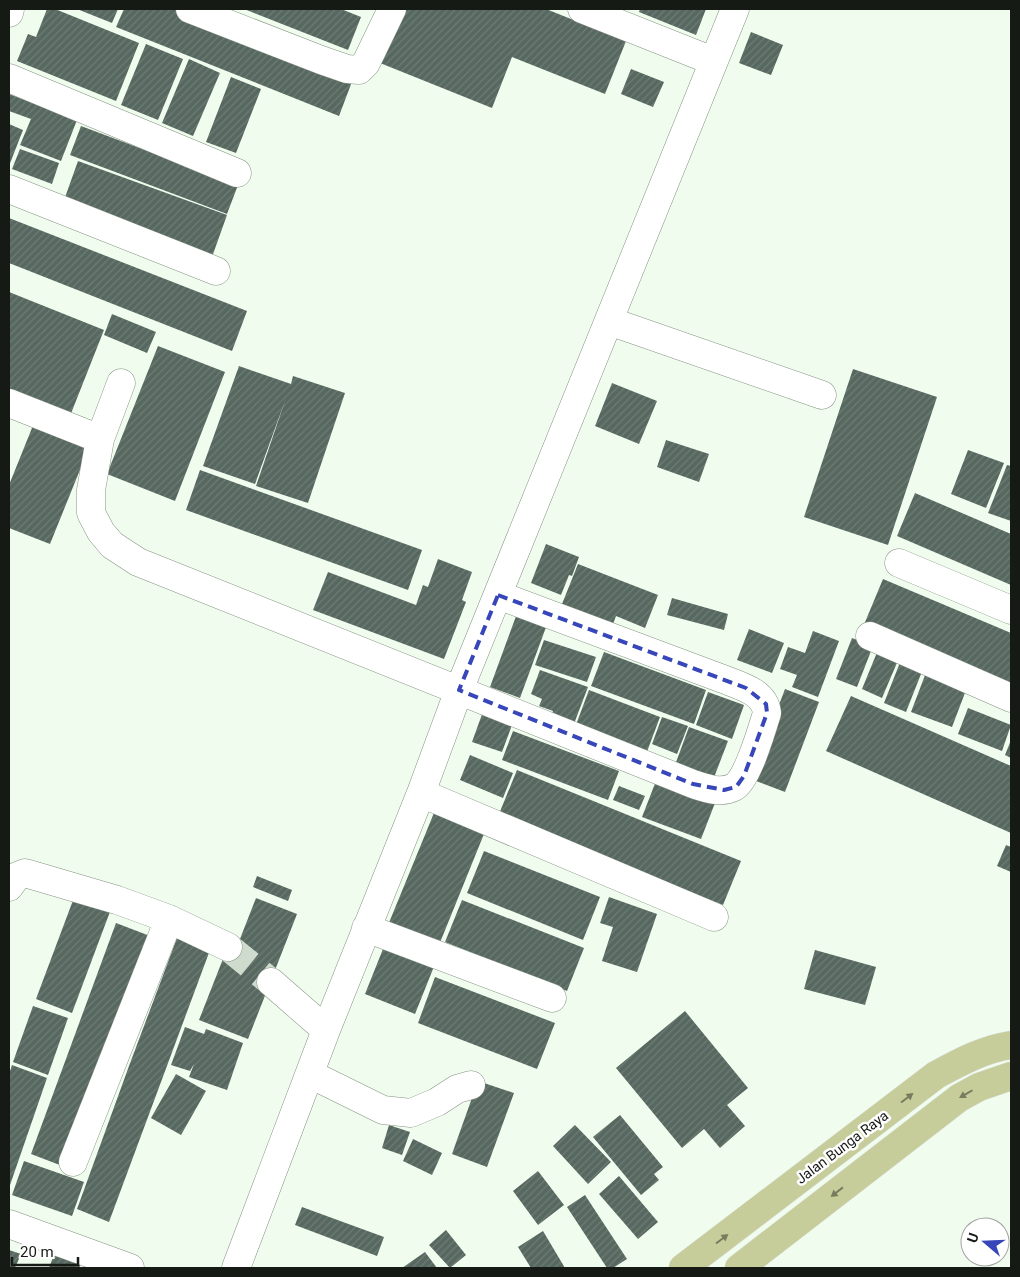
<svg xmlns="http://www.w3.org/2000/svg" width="1020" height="1277" viewBox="0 0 1020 1277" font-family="Roboto,sans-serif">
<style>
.building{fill:url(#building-hatch)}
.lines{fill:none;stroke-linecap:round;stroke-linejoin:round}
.minor-tunnel{stroke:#cfdbcd;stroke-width:28;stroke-dasharray:28 14;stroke-linecap:butt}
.minor-casing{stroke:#869384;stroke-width:29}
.major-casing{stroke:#dedfde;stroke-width:29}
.minor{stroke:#fff;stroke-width:28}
.major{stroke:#c6cd9a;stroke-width:28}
.oneway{fill:#777c5e}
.marked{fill:none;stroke:#3746b9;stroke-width:4;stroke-dasharray:10 6;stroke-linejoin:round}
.labels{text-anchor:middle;stroke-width:5;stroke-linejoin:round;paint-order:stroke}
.street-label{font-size:14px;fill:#161a15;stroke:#fff}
</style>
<defs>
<pattern id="building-hatch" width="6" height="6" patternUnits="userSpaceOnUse" patternTransform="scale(1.25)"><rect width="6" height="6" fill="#566860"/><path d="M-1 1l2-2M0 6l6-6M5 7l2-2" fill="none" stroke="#6f7c76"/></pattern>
</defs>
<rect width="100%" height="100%" fill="#f0fdee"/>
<!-- building -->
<path class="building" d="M47 9H55L139 43 116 101 17 61 28 34 36 37Z
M77 9H118L112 23Z
M124 9H176L353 79 339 116 116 27Z
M244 9H341L361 17 348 50Z
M402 9H546L626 41 605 94 512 57 492 108 380 63Z
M640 9H706L696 35 639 12Z
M751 32 783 45 771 75 739 63Z
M146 44 183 59 158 120 121 105Z
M189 59 220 73 193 136 162 123Z
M631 69 664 82 653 107 621 94Z
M231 77 261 89 236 153 206 142Z
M9 94 77 120 61 161 20 145 31 119 9 111Z
M9 124 23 130 9 166Z
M81 126 238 185 227 214 70 155Z
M20 149 59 163 52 184 12 169Z
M78 161 227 215 212 257 63 203Z
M9 218 247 311 232 351 9 263Z
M9 292 104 330 70 416 9 392Z
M112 314 156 332 147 353 104 335Z
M158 346 225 372 175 501 107 474Z
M239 366 291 384 293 376 345 393 308 503 256 486 286 398 255 484 203 466Z
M853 369 937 397 888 545 804 517Z
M612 383 657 401 639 444 595 426Z
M34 423 90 445 50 544 9 528V485Z
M666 440 709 454 699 482 657 467Z
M968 450 1004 463 986 508 951 494Z
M1007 465 1011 466V521L988 513Z
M200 470 422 550 408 590 186 510Z
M915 493 1011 534V585L897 536Z
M546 544 579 557 572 576 569 575 561 595 531 583Z
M438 559 472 572 462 600 466 602 444 659 313 610 328 572 416 605 423 585 428 587Z
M578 564 658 595 645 628 616 616 613 624 562 604Z
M883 579 1011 633V688L863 627Z
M672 598 728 614 724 630 667 615Z
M519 608 549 619 520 698 490 687Z
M749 629 784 643 772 673 737 660Z
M813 631 839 641 818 697 792 687 797 675 780 669 788 647 805 653Z
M852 638 873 646 857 687 836 679Z
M544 640 596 657 587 682 535 665Z
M878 650 899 658 882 698 862 689Z
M604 652 706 690 694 724 591 686Z
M901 660 923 669 906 712 884 703Z
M540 670 588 687 572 729 550 721 553 711 539 706 542 699 531 694Z
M927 670 968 685 952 727 911 712Z
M785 689 819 702 785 792 751 779Z
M589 690 660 717 645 757 574 730Z
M708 692 744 705 732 739 696 725Z
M851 696 1011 766V833L826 751Z
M485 706 515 717 502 752 472 742Z
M968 708 1011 725 1002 751 958 734Z
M662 717 688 726 677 754 652 744Z
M689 727 728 741 713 780 675 765Z
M513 731 619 771 608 800 502 760Z
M1011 740V758L1005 755Z
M470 755 513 773 503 798 460 780Z
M517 770 741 861 723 905 499 814Z
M656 781 715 803 701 839 642 817Z
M619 786 645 796 639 810 613 800Z
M436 808 486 829 437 950 386 930Z
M1006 845 1011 847V872L997 866Z
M484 851 600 897 583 940 467 893Z
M257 876 292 890 288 901 253 887Z
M75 895 111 909 72 1013 36 999Z
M609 897 657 914 637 972 602 961 613 927 600 923Z
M256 898 297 914 248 1039 199 1020 230 941 238 944Z
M462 900 584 948 567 991 445 942Z
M116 923 150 936 65 1167 31 1154Z
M177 938 210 950 109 1222 77 1209 129 1066Z
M385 944 435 964 415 1014 365 994Z
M815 950 876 967 865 1005 804 989Z
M435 977 555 1023 537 1069 418 1023Z
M33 1006 68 1018 48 1075 13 1062Z
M685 1011 748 1088 727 1105 745 1126 720 1148 704 1129 682 1148 616 1068Z
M185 1027 204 1034 206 1029 243 1043 227 1090 189 1077 194 1064 190 1071 171 1065Z
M12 1065 47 1078 9 1188V1074Z
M176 1074 206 1091 181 1135 151 1118Z
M478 1081 514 1093 487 1167 452 1154Z
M620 1115 663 1167 654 1174 659 1180 641 1195 593 1137Z
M389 1125 410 1132 402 1155 382 1148Z
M575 1125 611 1162 588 1184 553 1146Z
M413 1139 442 1153 432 1175 403 1161Z
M24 1161 84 1182 72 1216 12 1195Z
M538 1171 564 1205 538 1225 513 1191Z
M619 1176 658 1222 638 1239 599 1194Z
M585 1195 627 1259 613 1268H607L567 1207Z
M302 1207 384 1237 377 1256 295 1225Z
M446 1230 466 1255 450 1268 429 1245Z
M543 1231 565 1268H531L518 1247Z
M56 1249 83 1259 79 1268H49Z
M9 1250 21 1254 15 1268H9Z
M425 1252 437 1268H402Z"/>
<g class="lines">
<!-- minor-tunnel -->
<path class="minor-tunnel" d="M228 947 271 982"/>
<defs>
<path id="minor" d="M190 9 321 60 347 69 359 70 366 63 392 9
M582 9 713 61
M9 13 10 9
M9 78 237 173
M9 189 216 271
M609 321 822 395
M121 383 100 439 91 490V513L101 532 112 545 138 562 693 784C705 788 721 794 734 787 747 781 762 729 767 713 765 692 741 686 723 679L498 595
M9 403 100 439
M899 563 1011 610
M870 636 1011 698
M421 793 714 917
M9 887 17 876 25 873 117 900 169 919 228 947
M366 928 552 998
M271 982 326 1030
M310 1074 383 1110 411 1113 437 1102 457 1089 471 1085
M73 1162 169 919
M9 1224 130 1268
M236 1268 326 1030 421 793 459 690 735 9"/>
<path id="major" d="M683 1268 936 1075C960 1062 984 1049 1011 1045
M739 1268 959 1098 979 1087 1011 1076"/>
</defs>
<!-- minor casing -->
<use href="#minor" class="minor-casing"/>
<!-- major casing -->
<use href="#major" class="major-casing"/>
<!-- minor -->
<use href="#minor" class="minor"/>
<!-- major -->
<use href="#major" class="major"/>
</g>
<!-- one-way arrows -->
<defs><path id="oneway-solid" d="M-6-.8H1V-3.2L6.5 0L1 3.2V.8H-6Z" transform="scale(1.25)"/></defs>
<g class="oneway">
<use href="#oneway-solid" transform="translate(966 1094) rotate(150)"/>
<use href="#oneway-solid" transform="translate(907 1098) rotate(-37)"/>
<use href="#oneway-solid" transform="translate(837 1192) rotate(142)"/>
<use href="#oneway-solid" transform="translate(722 1239) rotate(-37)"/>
</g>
<!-- marked area -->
<path class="marked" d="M498 595 746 688 766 704 767 713 744 776 736 787 724 790 693 784 459 690Z"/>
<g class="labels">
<!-- street labels -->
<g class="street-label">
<text transform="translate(842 1147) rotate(-37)" y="5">Jalan Bunga Raya</text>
</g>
</g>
<!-- border -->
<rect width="1020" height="1277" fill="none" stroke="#161a15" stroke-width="20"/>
<!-- north arrow -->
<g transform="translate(985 1242) rotate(289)"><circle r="24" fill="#ffffff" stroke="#a2a3a1"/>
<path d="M0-4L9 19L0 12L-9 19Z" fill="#3746b9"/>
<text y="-8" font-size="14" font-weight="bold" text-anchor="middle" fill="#161a15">U</text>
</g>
<!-- scale -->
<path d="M12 1257v8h66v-8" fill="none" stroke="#161a15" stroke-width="2.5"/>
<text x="20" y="1257" font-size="15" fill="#161a15" stroke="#ffffff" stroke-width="4" paint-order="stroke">20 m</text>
</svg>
